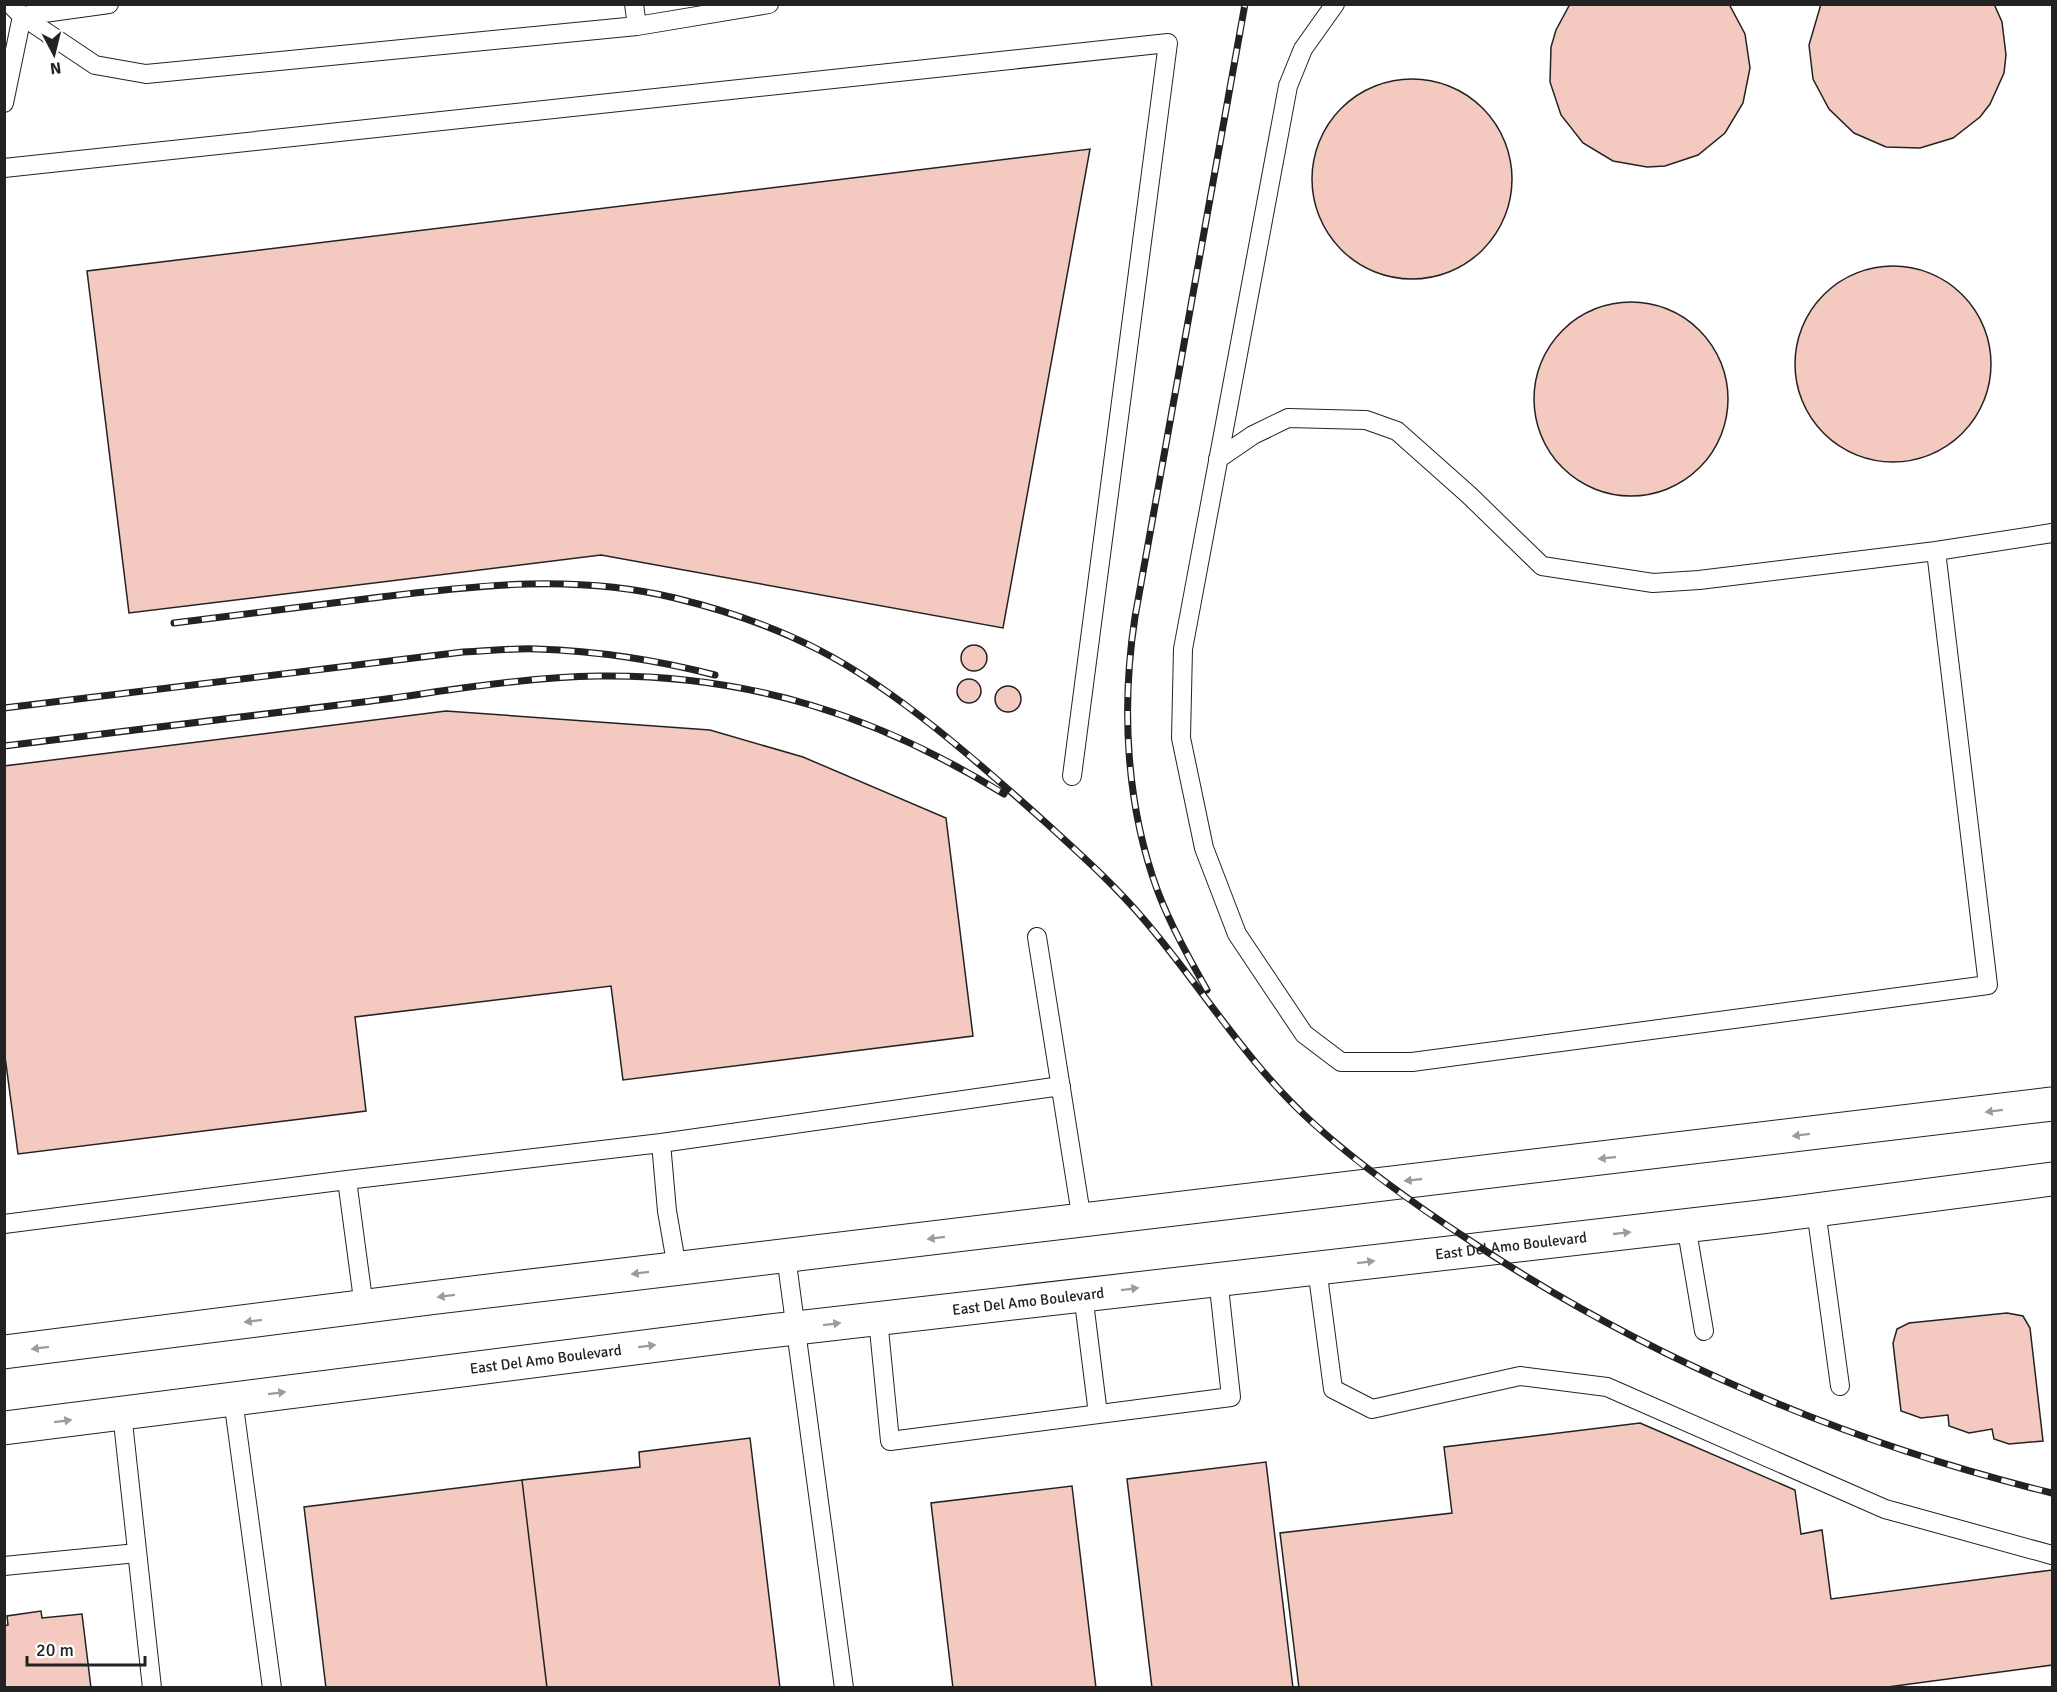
<svg xmlns="http://www.w3.org/2000/svg" width="2057" height="1692" viewBox="0 0 2057 1692" font-family="Signika,sans-serif">
<style>
.building{fill:#f3c9c0;stroke:#222;stroke-width:1.5}
.lines{fill:none;stroke-linecap:round;stroke-linejoin:round}
.lane-casing{stroke:#222;stroke-width:20}
.primary-casing{stroke:#222;stroke-width:35}
.lane{stroke:#fff;stroke-width:18}
.primary{stroke:#fff;stroke-width:33}
.rail-casing{stroke:#222;stroke-width:7}
.rail{stroke:#fff;stroke-width:4.5;stroke-dasharray:14;stroke-linecap:butt}
.oneway{fill:#9c9c9c}
.labels{text-anchor:middle;stroke-width:4.5;stroke-linejoin:round;paint-order:stroke}
.street-label{font-size:15px;fill:#222;stroke:#fff}
</style>
<rect width="100%" height="100%" fill="#fff"/>
<!-- building -->
<path class="building" d="M1570 4H1729L1745 34 1750 68 1743 103 1725 133 1698 155 1665 166 1647 167 1613 161 1583 143 1561 115 1550 82 1551 47 1556 30Z
M1821 4H1994L2002 22 2006 55 2004 73 1990 104 1980 117 1953 138 1920 148 1886 147 1854 133 1829 109 1813 79 1809 45Z
M1312 179a100 100 0 1 1 200 0a100 100 0 1 1-200 0Z
M1090 149 1003 628 601 555 129 613 87 271Z
M1795 364a98 98 0 1 1 196 0a98 98 0 1 1-196 0Z
M1534 399a97 97 0 1 1 194 0a97 97 0 1 1-194 0Z
M961 658a13 13 0 1 1 26 0a13 13 0 1 1-26 0Z
M957 691a12 12 0 1 1 24 0a12 12 0 1 1-24 0Z
M995 699a13 13 0 1 1 26 0a13 13 0 1 1-26 0Z
M446 711 710 730 803 757 946 818 973 1036 623 1080 611 986 355 1017 366 1111 18 1154 4 1049V766Z
M2007 1313 2023 1316 2030 1328 2043 1441 2009 1444 1994 1439 1992 1429 1969 1433 1949 1426 1948 1415 1921 1418 1901 1411 1893 1343 1897 1329 1909 1323Z
M1640 1423 1795 1490 1801 1534 1822 1530 1831 1599 2052 1570V1665L1880 1688H1299L1280 1533 1452 1513 1444 1447Z
M750 1438 780 1688H547L522 1480 640 1467 639 1452Z
M1266 1462 1293 1688H1152L1127 1479Z
M522 1480 547 1688H326L304 1507Z
M1072 1486 1096 1688H953L931 1503Z
M41 1611 42 1618 82 1614 91 1688H4V1626L8 1625 7 1616Z"/>
<g class="lines">
<defs>
<path id="lane" d="M10 4 22 16 95 65 146 74 637 26 634 4
M1335 4 1303 49 1288 86 1183 649 1181 738 1204 848 1237 934 1304 1034 1341 1062H1412L1988 985 1936 551
M22 16 109 4
M637 26 769 4
M4 103 22 16
M4 168 1168 43 1072 776
M1218 459 1253 435 1288 418 1366 420 1397 431 1469 495 1542 566 1653 583 1699 580 1936 551 2052 533
M1037 937 1082 1221
M347 1180 661 1143
M1816 1210 1840 1386
M4 1224 347 1180 364 1307
M1686 1225 1704 1331
M786 1256 844 1688
M677 1268 667 1211 661 1143 1061 1086
M1317 1268 1333 1389 1372 1409 1520 1376 1607 1387 1885 1509 2052 1555
M1083 1294 1098 1414
M878 1319 890 1441 1231 1397 1218 1278
M233 1399 272 1688
M122 1413 152 1688
M4 1566 137 1553"/>
<g id="primary">
<path d="M4 1352 430 1298 2052 1104"/>
<path id="s1" d="M4 1428 753 1333 1761 1217 2052 1179"/>
</g>
</defs>
<!-- lane casing -->
<use href="#lane" class="lane-casing"/>
<!-- primary casing -->
<use href="#primary" class="primary-casing"/>
<!-- lane -->
<use href="#lane" class="lane"/>
<!-- primary -->
<use href="#primary" class="primary"/>
<defs>
<path id="rail" d="M174 623C243 614 312 606 381 597 480 585 576 574 675 598 724 610 773 626 819 650 897 690 979 763 1045 822 1080 854 1115 885 1146 922 1203 989 1248 1065 1314 1124 1363 1168 1417 1206 1472 1242 1649 1359 1847 1443 2052 1493
M4 708 463 652C488 651 513 648 537 649 597 651 657 660 715 675
M4 746C124 731 244 717 363 702 441 692 521 677 599 676 749 674 878 716 1004 794
M1207 990C1189 958 1171 926 1158 892 1126 806 1121 707 1135 617L1245 4"/>
</defs>
<!-- rail casing -->
<use href="#rail" class="rail-casing"/>
<!-- rail -->
<use href="#rail" class="rail"/>
</g>
<!-- one-way arrows -->
<defs><path id="oneway-solid" d="M-6-.8H1V-3.2L6.5 0L1 3.2V.8H-6Z" transform="scale(1.5)"/></defs>
<g class="oneway">
<use href="#oneway-solid" transform="translate(1994 1111) rotate(173)"/>
<use href="#oneway-solid" transform="translate(1801 1135) rotate(173)"/>
<use href="#oneway-solid" transform="translate(1607 1158) rotate(174)"/>
<use href="#oneway-solid" transform="translate(1413 1180) rotate(174)"/>
<use href="#oneway-solid" transform="translate(1622 1233) rotate(-6)"/>
<use href="#oneway-solid" transform="translate(936 1238) rotate(173)"/>
<use href="#oneway-solid" transform="translate(1366 1262) rotate(-7)"/>
<use href="#oneway-solid" transform="translate(640 1273) rotate(173)"/>
<use href="#oneway-solid" transform="translate(1130 1289) rotate(-7)"/>
<use href="#oneway-solid" transform="translate(446 1296) rotate(173)"/>
<use href="#oneway-solid" transform="translate(253 1321) rotate(173)"/>
<use href="#oneway-solid" transform="translate(832 1324) rotate(-7)"/>
<use href="#oneway-solid" transform="translate(647 1346) rotate(-7)"/>
<use href="#oneway-solid" transform="translate(40 1348) rotate(173)"/>
<use href="#oneway-solid" transform="translate(277 1393) rotate(-7)"/>
<use href="#oneway-solid" transform="translate(63 1421) rotate(-7)"/>
</g>
<g class="labels">
<!-- street labels -->
<g class="street-label">
<text dy="5" stroke="none"><textPath href="#s1" startOffset="1518">East Del Amo Boulevard</textPath></text>
<text dy="5" stroke="none"><textPath href="#s1" startOffset="1032">East Del Amo Boulevard</textPath></text>
<text dy="5" stroke="none"><textPath href="#s1" startOffset="546">East Del Amo Boulevard</textPath></text>
</g>
</g>
<!-- border -->
<rect width="2057" height="1692" fill="none" stroke="#222222" stroke-width="12"/>
<!-- north arrow -->
<g transform="translate(54 54) rotate(173)" stroke="#ffffff" stroke-width="4.5" paint-order="stroke">
<path d="M0-4.5L10 22L0 15L-10 22Z" fill="#222222"/>
<text y="-9" font-size="16" font-weight="bold" text-anchor="middle" fill="#222222">N</text>
</g>
<!-- scale -->
<path d="M27 1656v9h118v-9" fill="none" stroke="#222222" stroke-width="3"/>
<text x="36" y="1656" font-size="18" fill="#222222" stroke="#ffffff" stroke-width="4.5" paint-order="stroke">20 m</text>
</svg>
